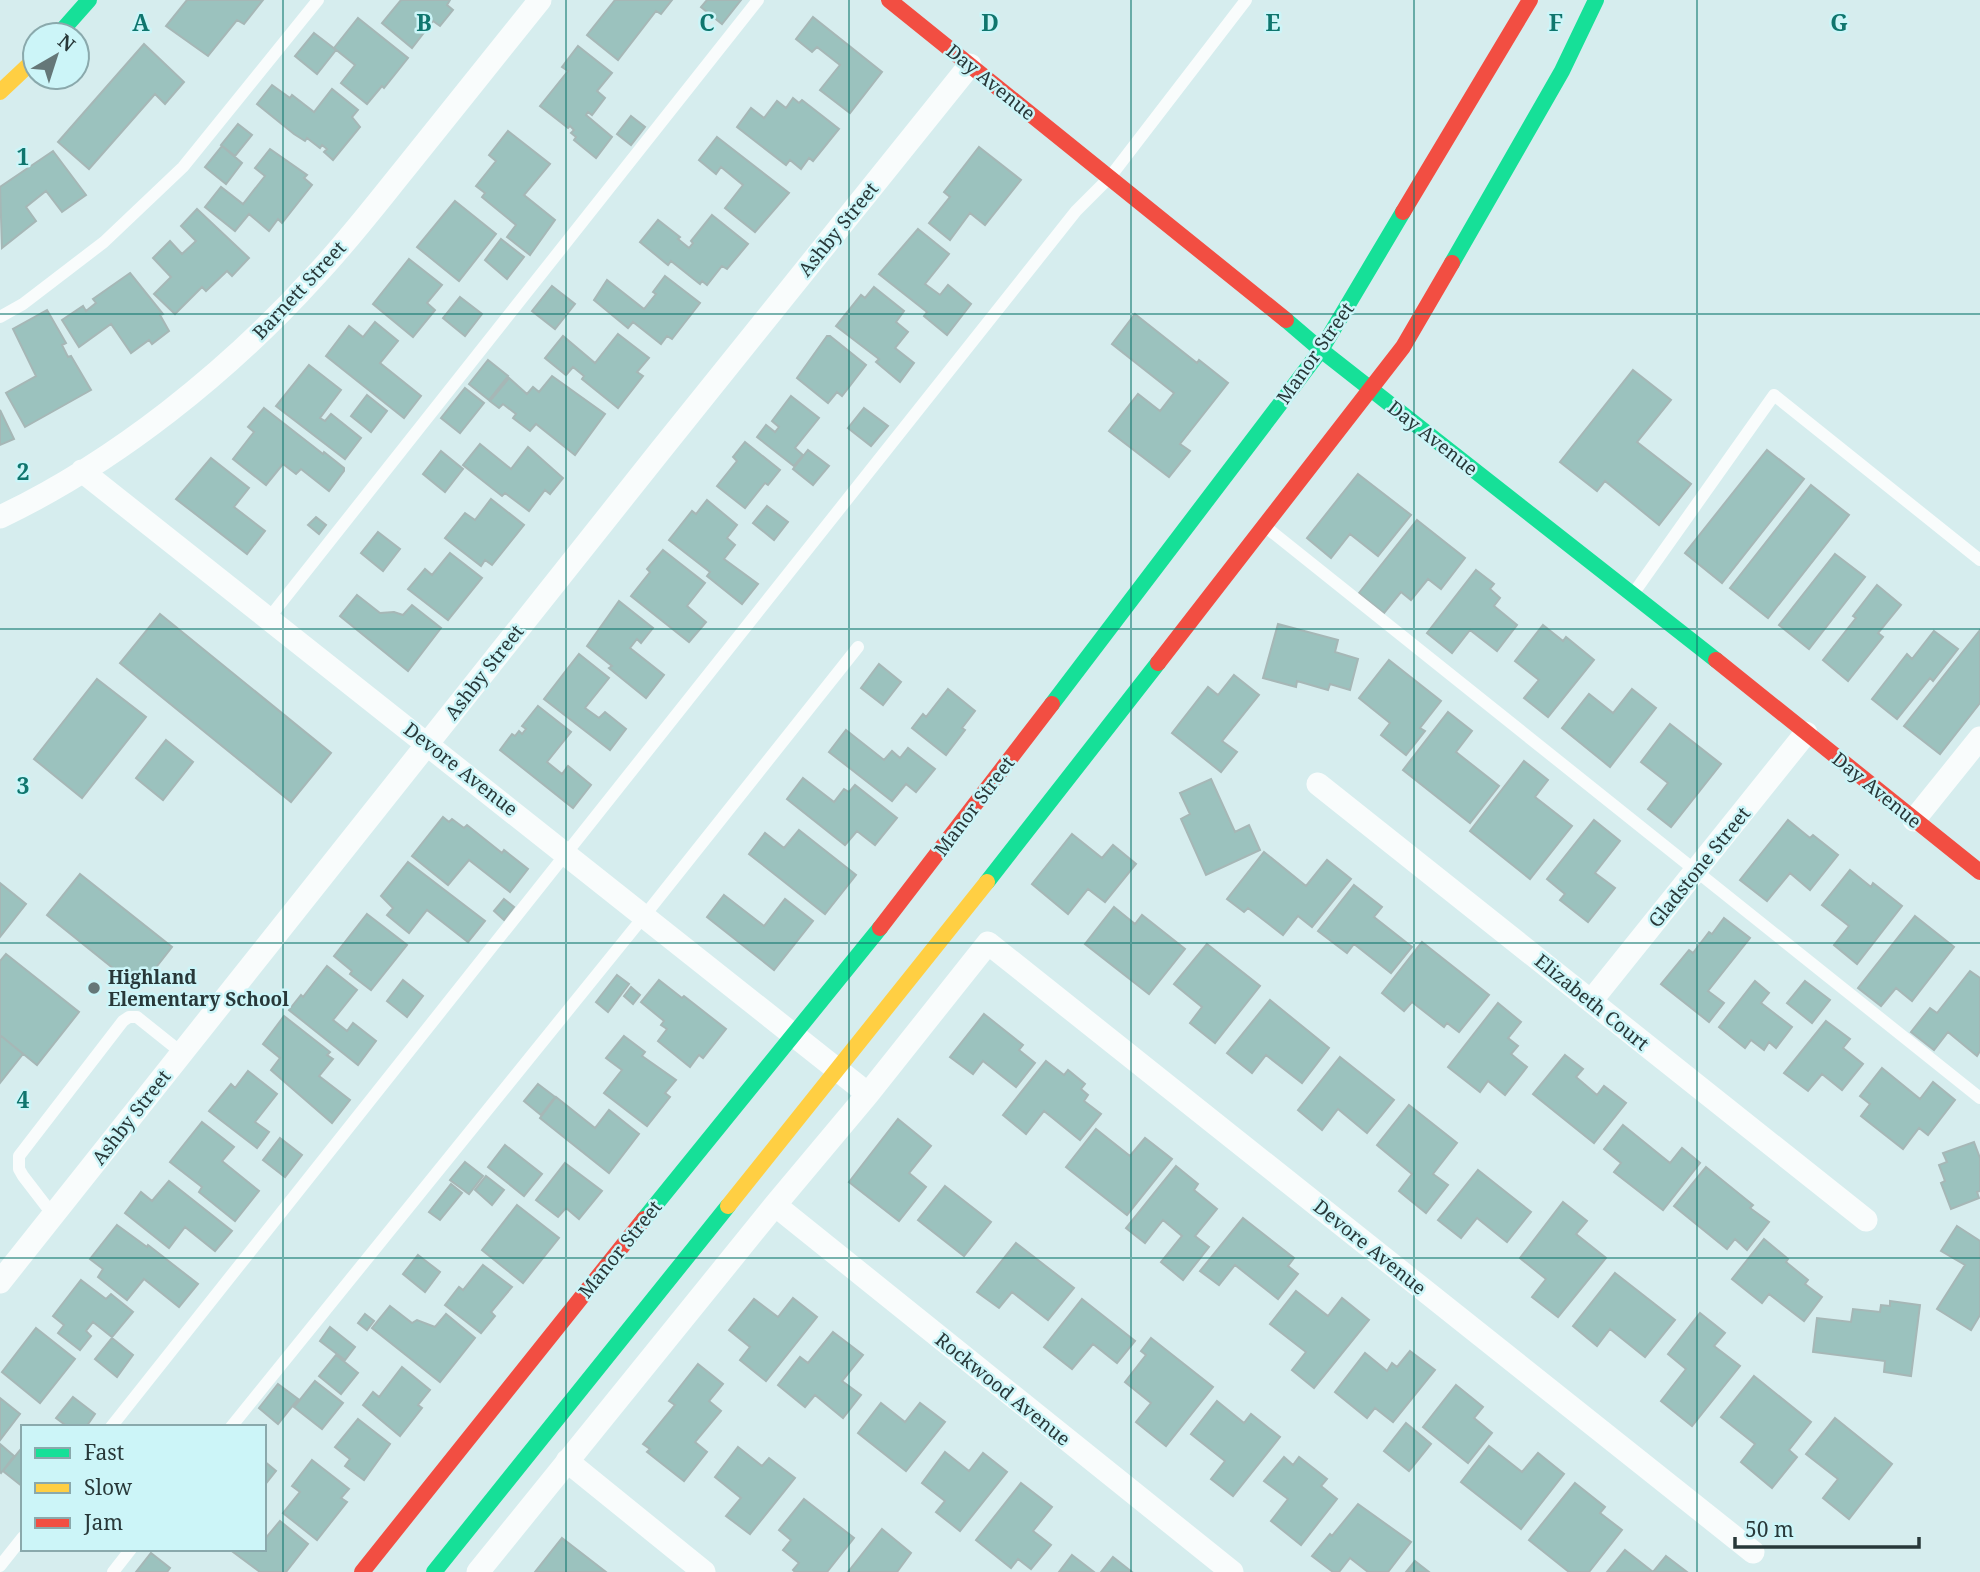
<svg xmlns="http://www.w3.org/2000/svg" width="1980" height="1572" viewBox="0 0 1980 1572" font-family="'Noto Serif',serif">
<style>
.building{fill:#9bc2be;stroke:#a6b7b6;stroke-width:2}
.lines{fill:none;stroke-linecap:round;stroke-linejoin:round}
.lane{stroke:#f9fcfc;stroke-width:12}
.street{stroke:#f9fcfc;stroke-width:23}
.fast{stroke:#16e098;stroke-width:16}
.slow{stroke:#ffcf43;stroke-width:16}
.jam{stroke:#f24e42;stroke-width:16}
.grid{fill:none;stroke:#0f766e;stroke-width:2;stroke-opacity:0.55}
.poi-dot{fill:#657778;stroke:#ccf5f8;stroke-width:2.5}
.labels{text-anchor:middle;stroke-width:5;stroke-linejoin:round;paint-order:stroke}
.street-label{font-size:19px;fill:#283839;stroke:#ccf5f8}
.poi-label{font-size:19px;font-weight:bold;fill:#283839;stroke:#ccf5f8;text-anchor:start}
.grid-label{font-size:23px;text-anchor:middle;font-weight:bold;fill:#0f766e;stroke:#ccf5f8;stroke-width:5;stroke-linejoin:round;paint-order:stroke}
</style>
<rect width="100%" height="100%" fill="#d6edee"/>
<!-- building -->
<path class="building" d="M187 0H263L244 24 237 20 208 56 166 26Z
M401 0H450L447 5 453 10 440 26 433 21 412 48 382 23Z
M615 0H672L661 14 656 11 618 60 587 35Z
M707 0H741L722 24 701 7Z
M813 17 882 72 850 113 820 90 840 65 817 47 812 52 796 39Z
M358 18 408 58 384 88 382 86 367 104 341 83 355 65 334 48Z
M314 33 336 50 317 74 295 56Z
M144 44 184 82 165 104 155 94 89 169 58 142Z
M578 46 612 73 597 91 605 98 592 115 588 112 586 115 612 137 596 158 574 140 576 137 571 133 574 130 570 126 568 128 540 106 568 71 562 67Z
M272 85 290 98 292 95 314 112 332 89 358 110 352 117 360 127 333 160 324 152 327 149 322 145 320 148 307 138 305 141 294 134 257 104Z
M793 98 799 103 802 100 839 129 813 161 809 158 801 169 790 160 786 165 737 127 751 108 764 118 777 101 786 108Z
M631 116 645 127 631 145 617 134Z
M238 124 252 135 235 156 221 145Z
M508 131 550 164 524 195 555 220 530 255 507 237 516 225 482 197 485 193 476 186 496 161 489 155Z
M717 137 789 193 755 232 725 208 743 185 721 167 716 174 699 160Z
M222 146 242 163 226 184 205 167Z
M979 147 1021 180 985 225 970 213 950 240 929 223 950 197 944 192Z
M270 149 307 175 304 178 312 185 282 223 278 219 269 231 249 214 235 231 205 207 221 187 243 204 265 176 255 168Z
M53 151 86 195 62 212 46 191 26 207 36 221 2 248 0 187Z
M455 201 496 234 459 281 417 247Z
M197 209 249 258 232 276 227 271 206 291 202 287 175 314 154 294 171 277 153 258 170 241 182 254 196 241 181 226Z
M712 215 748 244 727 269 722 266 707 285 702 281 700 284 671 261 668 265 640 242 658 220 680 237 678 239 689 248 693 243 691 241Z
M918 229 949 254 925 284 940 295 948 285 971 304 947 335 924 316 927 312 879 274Z
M501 239 524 257 507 279 485 260Z
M409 259 442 285 427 303 435 310 413 337 373 304Z
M130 273 163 314 160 315 169 331 152 344 149 340 131 353 111 324 79 347 62 320 83 306 86 311 96 303 93 299Z
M665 276 700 303 672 339 667 336 661 344 633 322 628 328 594 300 607 280 644 309 656 294 653 292Z
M552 286 575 304 555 329 532 311Z
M874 287 904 311 896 322 908 332 895 348 914 363 900 382 876 362 879 359 836 326 861 295 865 298Z
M460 297 482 314 465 336 443 318Z
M47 310 66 343 62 345 68 357 71 356 91 390 25 427 6 393 36 376 13 329Z
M1135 314 1197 363 1199 360 1228 383 1180 444 1190 451 1169 477 1109 431 1138 394 1160 411 1174 393 1112 344Z
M375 322 398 341 380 363 421 396 404 418 326 356 349 326 363 337Z
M618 334 649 358 637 372 643 376 618 408 582 379 584 376 573 367 566 375 545 358 563 336 595 363Z
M827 336H830L866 365 842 396 837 392 828 403 797 378Z
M488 360 508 376 489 400 469 384Z
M309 365 341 390 320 418 325 421 331 414 361 438 345 459 276 406Z
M1633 370 1671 400 1637 442 1691 484 1659 525 1605 481 1597 491 1560 462Z
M552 376 605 414 575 455 536 424 530 431 513 418 516 414 503 404 499 408 490 401 509 378 527 394 533 387 539 392Z
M465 388 484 403 460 433 441 418Z
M367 395 387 411 371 432 351 416Z
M791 396 819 418 795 448 803 455 794 466 757 437 766 425 775 432 779 427 772 421Z
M264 408 323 454 324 452 344 468V471L329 491 301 469 296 474 283 464 266 485 233 459 254 432 248 427Z
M864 408 888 426 871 446 848 428Z
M0 410 14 439 0 445Z
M745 442 780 470 768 485 765 483 745 508 717 486 737 461 733 457Z
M480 444 511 469 528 447 563 478 550 494 545 490 529 511 505 493 502 496 463 465Z
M808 450 829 466 813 485 793 469Z
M1767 450 1804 479 1722 583 1685 553Z
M441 451 463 469 445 492 423 474Z
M211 458 249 488 234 507 265 531 247 554 176 499Z
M1358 474 1411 515 1378 556 1350 534 1331 558 1307 538Z
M1811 485 1849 515 1768 618 1730 588Z
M491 499 524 525 492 565 485 560 481 566 445 538 465 513 475 520Z
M707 500 737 525 727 538 735 545 724 559 758 584 742 604 707 576 710 572 669 540 692 511 696 514Z
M767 506 788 522 774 540 753 523Z
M316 517 326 525 319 534 308 525Z
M1417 520 1465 558 1441 589 1428 579 1411 600 1401 592 1384 613 1359 593Z
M378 532 400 549 383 571 361 553Z
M663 550 705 583 687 606 706 622 689 642 631 596 650 572 647 569Z
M450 553 482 578 448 620 408 589 425 569 432 575Z
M1835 554 1865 577 1809 649 1779 625Z
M1476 570 1494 584 1490 589 1500 598 1494 606 1517 625 1497 651 1470 630 1452 653 1427 633Z
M1877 585 1901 605 1878 633 1883 637 1848 681 1823 660 1856 618 1853 616Z
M357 595 380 613 394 612 403 615 412 605 441 628 408 671 340 616Z
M619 601 653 628 641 643 637 639 630 648 664 675 646 698 609 668 612 666 587 646Z
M160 614 331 753 291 802 120 663Z
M1278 624 1338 640 1335 652 1358 659 1350 690 1330 684 1328 690 1297 681 1296 687 1263 678Z
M1543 625 1563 641 1566 637 1594 660 1548 717 1524 698 1539 680 1515 661Z
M1980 630V703L1940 754 1904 726Z
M1934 631 1958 649 1933 681 1930 678 1897 719 1872 699 1907 654 1912 659Z
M579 654 609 678 585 708 599 718 605 712 626 729 610 750 544 699Z
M1389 660 1441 701 1420 728 1425 731 1406 755 1381 735 1390 723 1359 698Z
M879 664 901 682 883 705 861 688Z
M1234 675 1259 695 1222 741 1237 752 1221 772 1172 733 1208 687 1218 695Z
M97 679 146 717 82 798 34 759Z
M948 689 975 711 962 728 965 730 946 755 912 728 923 714 926 717Z
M1632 689 1656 708 1610 767 1562 728 1589 694 1613 713Z
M538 706 571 732 547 762 562 774 568 766 591 785 573 808 500 750 512 734 515 736 519 731 522 734 526 729 522 726Z
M1448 712 1472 731 1456 752 1499 786 1470 823 1403 770Z
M1670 724 1721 764 1671 827 1648 809 1668 783 1641 762Z
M846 730 884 760 892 751 900 758 908 748 935 769 916 792 906 784 892 801 829 752Z
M166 740 193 762 163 800 136 778Z
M1524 761 1548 780 1535 797 1572 826 1530 879 1470 831Z
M803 778 834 802 844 789 849 792 855 785 897 818 875 845 857 831 845 845 787 799Z
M1211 779 1235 832 1249 825 1260 850 1206 875 1181 819 1190 814 1180 793Z
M443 817 449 822 452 819 464 828 467 825 502 853 504 850 528 869 510 892 469 860 448 885 412 856Z
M1594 820 1620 841 1595 873 1615 888 1588 922 1560 900 1565 894 1547 879Z
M1788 820 1810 838 1813 835 1838 855 1810 890 1790 873 1767 901 1740 880Z
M799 830 856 875 825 914 749 854 765 833 784 848Z
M1072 834 1102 858 1113 845 1136 864 1105 902 1088 889 1068 914 1032 884Z
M1264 852 1306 886 1327 860 1351 879 1312 927 1298 916 1283 935 1248 908 1244 912 1227 899Z
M408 862 485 921 468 942 427 910 409 933 387 915 393 908 381 896Z
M1850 870 1871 887 1873 883 1902 906 1857 964 1834 945 1849 926 1822 905Z
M80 874 172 947 139 989 47 915Z
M0 883 26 904 0 937Z
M1354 885 1382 907 1374 917 1412 947 1391 973 1354 944 1347 953 1318 931Z
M724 895 764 926 785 899 813 921 774 970 707 917Z
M504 899 514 907 504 920 494 911Z
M1114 907 1135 924 1142 915 1185 949 1149 994 1085 944Z
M367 914 407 945 371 990 350 974 352 971 334 956Z
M1915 916 1954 947 1912 1001 1896 988 1881 1006 1858 988Z
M1724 918 1750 938 1708 991 1724 1003 1709 1022 1661 984 1689 950 1693 953 1709 932 1712 934Z
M1422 942 1489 995 1459 1032 1447 1023 1444 1027 1412 1002 1404 1011 1382 993Z
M1207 944 1260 986 1215 1043 1190 1023 1202 1007 1174 984Z
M6 954 79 1012 37 1065 0 1035V961Z
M327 966 357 990 333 1020 347 1031 353 1023 376 1041 358 1065 289 1010 301 995 303 997Z
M1970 971 1980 978V1051L1977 1056 1948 1032 1934 1050 1911 1032 1930 1008 1937 1013Z
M617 975 629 984 608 1012 596 1002Z
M403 980 423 996 407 1017 387 1001Z
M659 980 682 998 684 996 726 1029 703 1058 699 1055 690 1067 658 1041 667 1029 661 1025 664 1021 641 1002Z
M1755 981 1769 993 1761 1003 1792 1027 1776 1048 1769 1042 1764 1050 1751 1040 1745 1048 1719 1027Z
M1805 981 1830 1000 1812 1023 1787 1003Z
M631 987 640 995 633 1004 624 996Z
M1270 1000 1329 1048 1302 1083 1266 1055 1252 1073 1227 1053Z
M1498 1003 1521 1022 1508 1038 1518 1046 1511 1054 1527 1067 1505 1095 1488 1081 1480 1092 1448 1067Z
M984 1014 1023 1045 1019 1050 1035 1063 1016 1087 983 1061 973 1074 950 1057Z
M284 1016 330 1052 327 1055 333 1059 319 1076 350 1100 332 1123 271 1070 280 1058 263 1044Z
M1826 1021 1850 1039 1843 1048 1863 1064 1842 1090 1822 1074 1808 1091 1784 1073Z
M0 1035 23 1054 0 1083Z
M624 1036 645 1052 642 1056 676 1080 665 1093 670 1097 647 1126 604 1093 622 1070 606 1058Z
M1565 1055 1583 1069 1576 1077 1597 1095 1604 1086 1626 1103 1594 1143 1533 1094Z
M1340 1057 1394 1100 1367 1133 1338 1109 1322 1130 1298 1110Z
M1046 1061 1064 1075 1068 1070 1085 1084 1081 1089 1088 1095 1084 1101 1101 1114 1080 1140 1044 1111 1026 1134 1003 1115Z
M1882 1068 1920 1099 1933 1082 1955 1100 1928 1135 1919 1128 1903 1149 1861 1116 1870 1104 1860 1096Z
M248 1071 277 1094 255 1122 269 1132 257 1148 209 1111 231 1084 235 1088Z
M538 1084 555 1097 541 1115 524 1101Z
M556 1097 595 1128 609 1110 639 1134 609 1173 540 1118Z
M1409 1105 1457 1143 1433 1174 1448 1185 1426 1213 1399 1191 1412 1174 1377 1145Z
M898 1119 931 1146 909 1173 926 1187 899 1221 849 1182Z
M202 1122 234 1147 222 1161 259 1191 235 1221 199 1192 202 1187 170 1162Z
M1623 1125 1670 1163 1682 1148 1700 1163 1663 1210 1614 1172 1621 1163 1604 1149Z
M1096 1129 1130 1156 1145 1138 1172 1159 1127 1215 1066 1167Z
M280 1138 302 1155 285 1177 263 1160Z
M1974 1142 1980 1158V1191L1977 1192 1979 1198 1951 1209 1941 1183 1945 1181 1939 1165 1947 1162 1943 1153Z
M505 1145 542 1174 524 1196 488 1167Z
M465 1162 483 1176 469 1194 450 1180Z
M565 1163 602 1191 579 1219 566 1208 558 1217 536 1200Z
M1176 1166 1198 1184 1194 1190 1217 1209 1195 1236 1209 1247 1183 1280 1161 1262 1182 1236 1163 1220 1145 1243 1126 1228Z
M1706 1167 1753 1205 1750 1208 1769 1222 1747 1250 1735 1239 1727 1249 1674 1206Z
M1478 1170 1531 1212 1507 1242 1477 1218 1461 1238 1438 1220Z
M486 1176 504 1190 492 1205 475 1190Z
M169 1181 232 1231 215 1251 185 1227 169 1248 125 1213 141 1192 152 1201Z
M451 1184 462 1193 440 1220 429 1212Z
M945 1186 991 1222 964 1256 918 1220Z
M1563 1202 1587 1221 1576 1234 1606 1258 1558 1317 1532 1297 1546 1279 1520 1258Z
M517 1205 559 1238 523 1283 482 1250Z
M1243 1218 1294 1258 1288 1266 1298 1274 1278 1299 1235 1265 1219 1285 1200 1271Z
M117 1225 147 1247 148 1245 198 1284 179 1307 144 1279 127 1300 98 1277 103 1269 90 1259Z
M1957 1226 1980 1241V1315L1971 1330 1937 1309 1965 1265 1941 1251Z
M1764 1239 1788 1259 1786 1262 1808 1280 1805 1284 1822 1297 1804 1321 1769 1294 1762 1303 1732 1279Z
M1016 1243 1074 1288 1048 1320 1012 1292 999 1308 977 1292Z
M418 1255 440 1272 425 1292 403 1274Z
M483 1265 512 1287 491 1312 495 1316 481 1333 445 1305 459 1287 463 1290Z
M1615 1273 1675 1320 1645 1357 1610 1329 1597 1346 1573 1326Z
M81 1280 106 1299 111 1294 133 1312 112 1337 93 1322 86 1331 91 1336 80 1350 58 1333 64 1325 53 1316Z
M1296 1291 1328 1316 1342 1298 1369 1320 1314 1388 1292 1370 1306 1352 1270 1324Z
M793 1298 817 1317 766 1381 740 1360 750 1347 729 1330 754 1299 778 1317Z
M1082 1299 1135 1341 1117 1363 1093 1344 1072 1369 1044 1347Z
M1890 1301 1920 1305 1911 1376 1884 1372 1885 1361 1813 1352 1817 1318 1851 1322 1853 1309 1880 1312 1881 1305 1890 1306Z
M390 1306 412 1323 417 1320 435 1327 446 1314 475 1338 440 1382 372 1328Z
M1700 1313 1725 1333 1714 1346 1740 1366 1692 1426 1661 1401 1686 1369 1668 1354Z
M365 1314 374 1321 367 1330 358 1323Z
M330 1327 355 1347 345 1360 320 1341Z
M36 1328 75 1359 40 1403 2 1372Z
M833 1332 863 1355 842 1381 861 1395 843 1418 815 1395 805 1407 778 1385 800 1357 808 1363Z
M112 1338 133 1355 117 1377 95 1359Z
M1151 1338 1213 1387 1166 1446 1136 1422 1151 1403 1125 1382 1146 1355 1141 1351Z
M1410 1351 1435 1370 1393 1422 1375 1408 1367 1418 1335 1392 1365 1353 1387 1371 1392 1363 1397 1367Z
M336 1355 358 1373 341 1394 319 1376Z
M698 1364 723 1384 709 1401 721 1411 695 1442 707 1452 684 1481 647 1452 650 1449 643 1444 675 1405 669 1401Z
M402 1367 430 1390 418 1405 422 1408 400 1436 363 1405 373 1392 379 1397Z
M1754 1376 1811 1422 1789 1450 1797 1457 1772 1488 1741 1462 1755 1444 1721 1417Z
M315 1381 343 1403 322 1429 294 1407Z
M278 1384 298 1399 278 1424 259 1408Z
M1456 1385 1483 1407 1474 1418 1492 1433 1468 1463 1423 1427Z
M73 1397 95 1414 86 1427H68L56 1418Z
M0 1398 20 1414 0 1440Z
M1217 1401 1244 1423 1251 1414 1280 1437 1233 1496 1211 1479 1225 1461 1191 1434Z
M881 1403 905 1422 920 1403 945 1422 906 1471 858 1433Z
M1835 1418 1892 1464 1849 1519 1823 1498 1838 1479 1806 1454Z
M358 1419 390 1444 364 1480 345 1466 350 1459 335 1447Z
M1406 1423 1431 1444 1409 1471 1384 1451Z
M0 1444 14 1456 1 1473 0 1472Z
M1489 1446 1522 1472 1538 1453 1564 1474 1521 1529 1461 1482Z
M738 1447 762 1466 769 1458 795 1478 750 1534 726 1516 741 1498 715 1477Z
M20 1450 23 1452V1487L3 1471Z
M945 1452 969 1471 983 1453 1007 1472 960 1531 936 1512 945 1501 922 1483Z
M1284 1457 1293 1465 1299 1457 1327 1479 1321 1486 1337 1499 1301 1545 1271 1521 1288 1499 1264 1481Z
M312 1460 349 1489 341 1498 347 1502 317 1540 283 1513 300 1492 292 1486Z
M264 1461 276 1471 264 1486Z
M1021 1483 1052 1507 1033 1531 1051 1545 1031 1569 1018 1559 1011 1568 976 1540Z
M1575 1483 1605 1507 1600 1513 1622 1530 1589 1572H1569L1529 1540Z
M804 1499 854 1538 827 1572H795L793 1570 799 1563 783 1550 791 1540 779 1530Z
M1358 1504 1411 1542 1388 1572H1368L1350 1558 1339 1572H1333L1312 1556 1330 1534 1332 1536Z
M280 1521 308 1544 286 1572H260L229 1549H264V1540Z
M882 1529 911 1553 897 1572H848Z
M562 1538 606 1572H535Z
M1625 1550 1653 1572H1607Z
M151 1553 170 1568 167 1572H136Z
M1072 1555 1094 1572H1059Z
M1666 1556 1687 1572H1653Z
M1113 1557 1132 1572H1101Z
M1415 1561 1429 1572H1406Z"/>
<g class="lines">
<!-- lane -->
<path class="lane" d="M0 317 23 304 104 242 183 167 318 0
M1267 528 1980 1098
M1633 594 1774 395 1980 560
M269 618 758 0
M53 1215 23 1176 19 1169V1156L123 1021 129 1017H137L182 1053
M111 1427 1076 211 1110 177 1246 0
M231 1427 645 915 858 647
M0 1566 23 1537
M113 1572 131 1549"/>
<!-- street -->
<path class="street" d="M82 471 868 1094 775 1205 478 1572
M0 517C116 462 229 371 315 276 348 241 377 203 407 166 451 111 496 55 540 0
M1318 784 1866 1220
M1914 820 1980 738
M1591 1001 1806 733
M868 1094 988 943 1753 1552
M775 1205 1232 1572
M0 1282 660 451 970 65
M567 1461 704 1572"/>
<!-- fast -->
<path class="fast" d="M58 35 89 0
M1452 263 1562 71 1596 0
M1286 320 1321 350 1716 660
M1052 704 1321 350 1403 212
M987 882 1158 663
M644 1219 880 928
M434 1572 728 1206"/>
<!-- slow -->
<path class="slow" d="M0 92 35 59
M728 1206 987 882"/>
<!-- jam -->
<path class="jam" d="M889 0 1286 320
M1403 212 1530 0
M1716 660 1980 872
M1158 663 1403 347 1452 263
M880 928 1052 704
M362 1572 644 1219"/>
</g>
<!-- grid -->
<path class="grid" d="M283 0V1572M566 0V1572M849 0V1572M1131 0V1572M1414 0V1572M1697 0V1572M0 314H1980M0 629H1980M0 943H1980M0 1258H1980"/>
<!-- markers -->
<circle class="poi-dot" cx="94" cy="988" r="7"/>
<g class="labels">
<!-- street labels -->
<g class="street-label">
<text transform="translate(991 82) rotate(39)" y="7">Day Avenue</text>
<text transform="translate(838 229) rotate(-51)" y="7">Ashby Street</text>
<text transform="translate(299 290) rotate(-47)" y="7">Barnett Street</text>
<text transform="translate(1315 353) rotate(-55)" y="7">Manor Street</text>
<text transform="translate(1433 438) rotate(38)" y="7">Day Avenue</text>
<text transform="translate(484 672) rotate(-52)" y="7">Ashby Street</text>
<text transform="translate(461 769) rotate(38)" y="7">Devore Avenue</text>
<text transform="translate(1877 790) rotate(39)" y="7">Day Avenue</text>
<text transform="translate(974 806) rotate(-53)" y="7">Manor Street</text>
<text transform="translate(1699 867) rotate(-51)" y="7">Gladstone Street</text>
<text transform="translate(1592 1002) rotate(39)" y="7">Elizabeth Court</text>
<text transform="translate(131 1117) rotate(-52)" y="7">Ashby Street</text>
<text transform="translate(1370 1247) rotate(39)" y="7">Devore Avenue</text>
<text transform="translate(620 1249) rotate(-51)" y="7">Manor Street</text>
<text transform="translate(1003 1389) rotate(39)" y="7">Rockwood Avenue</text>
</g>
<!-- poi labels -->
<g class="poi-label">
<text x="108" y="984">Highland<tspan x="108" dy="22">Elementary School</tspan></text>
</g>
</g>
<g class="grid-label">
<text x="141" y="31">A</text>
<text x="424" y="31">B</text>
<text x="707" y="31">C</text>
<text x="990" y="31">D</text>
<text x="1273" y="31">E</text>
<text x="1556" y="31">F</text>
<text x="1839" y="31">G</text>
<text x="23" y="165">1</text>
<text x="23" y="480">2</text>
<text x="23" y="794">3</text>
<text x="23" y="1108">4</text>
</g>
<!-- legend -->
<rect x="21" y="1425" width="245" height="126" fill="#ccf5f8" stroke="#8aa9ac" stroke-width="2"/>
<rect x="35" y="1448" width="35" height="10" fill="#16e098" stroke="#8aa9ac" stroke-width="2"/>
<text x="84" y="1460" font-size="21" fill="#283839">Fast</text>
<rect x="35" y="1483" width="35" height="10" fill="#ffcf43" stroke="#8aa9ac" stroke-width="2"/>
<text x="84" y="1495" font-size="21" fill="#283839">Slow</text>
<rect x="35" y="1518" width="35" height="10" fill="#f24e42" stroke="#8aa9ac" stroke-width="2"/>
<text x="84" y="1530" font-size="21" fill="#283839">Jam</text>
<!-- north arrow -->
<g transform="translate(56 56) rotate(39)"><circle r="33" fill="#ccf5f8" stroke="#8aa9ac" stroke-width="2"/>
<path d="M0-5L12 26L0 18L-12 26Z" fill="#657778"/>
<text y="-10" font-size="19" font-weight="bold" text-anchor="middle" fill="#283839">N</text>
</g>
<!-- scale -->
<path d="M1735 1537v10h184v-10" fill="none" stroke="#283839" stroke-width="3.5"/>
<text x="1745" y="1537" font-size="21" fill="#283839" stroke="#ccf5f8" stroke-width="5" paint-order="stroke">50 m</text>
</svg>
